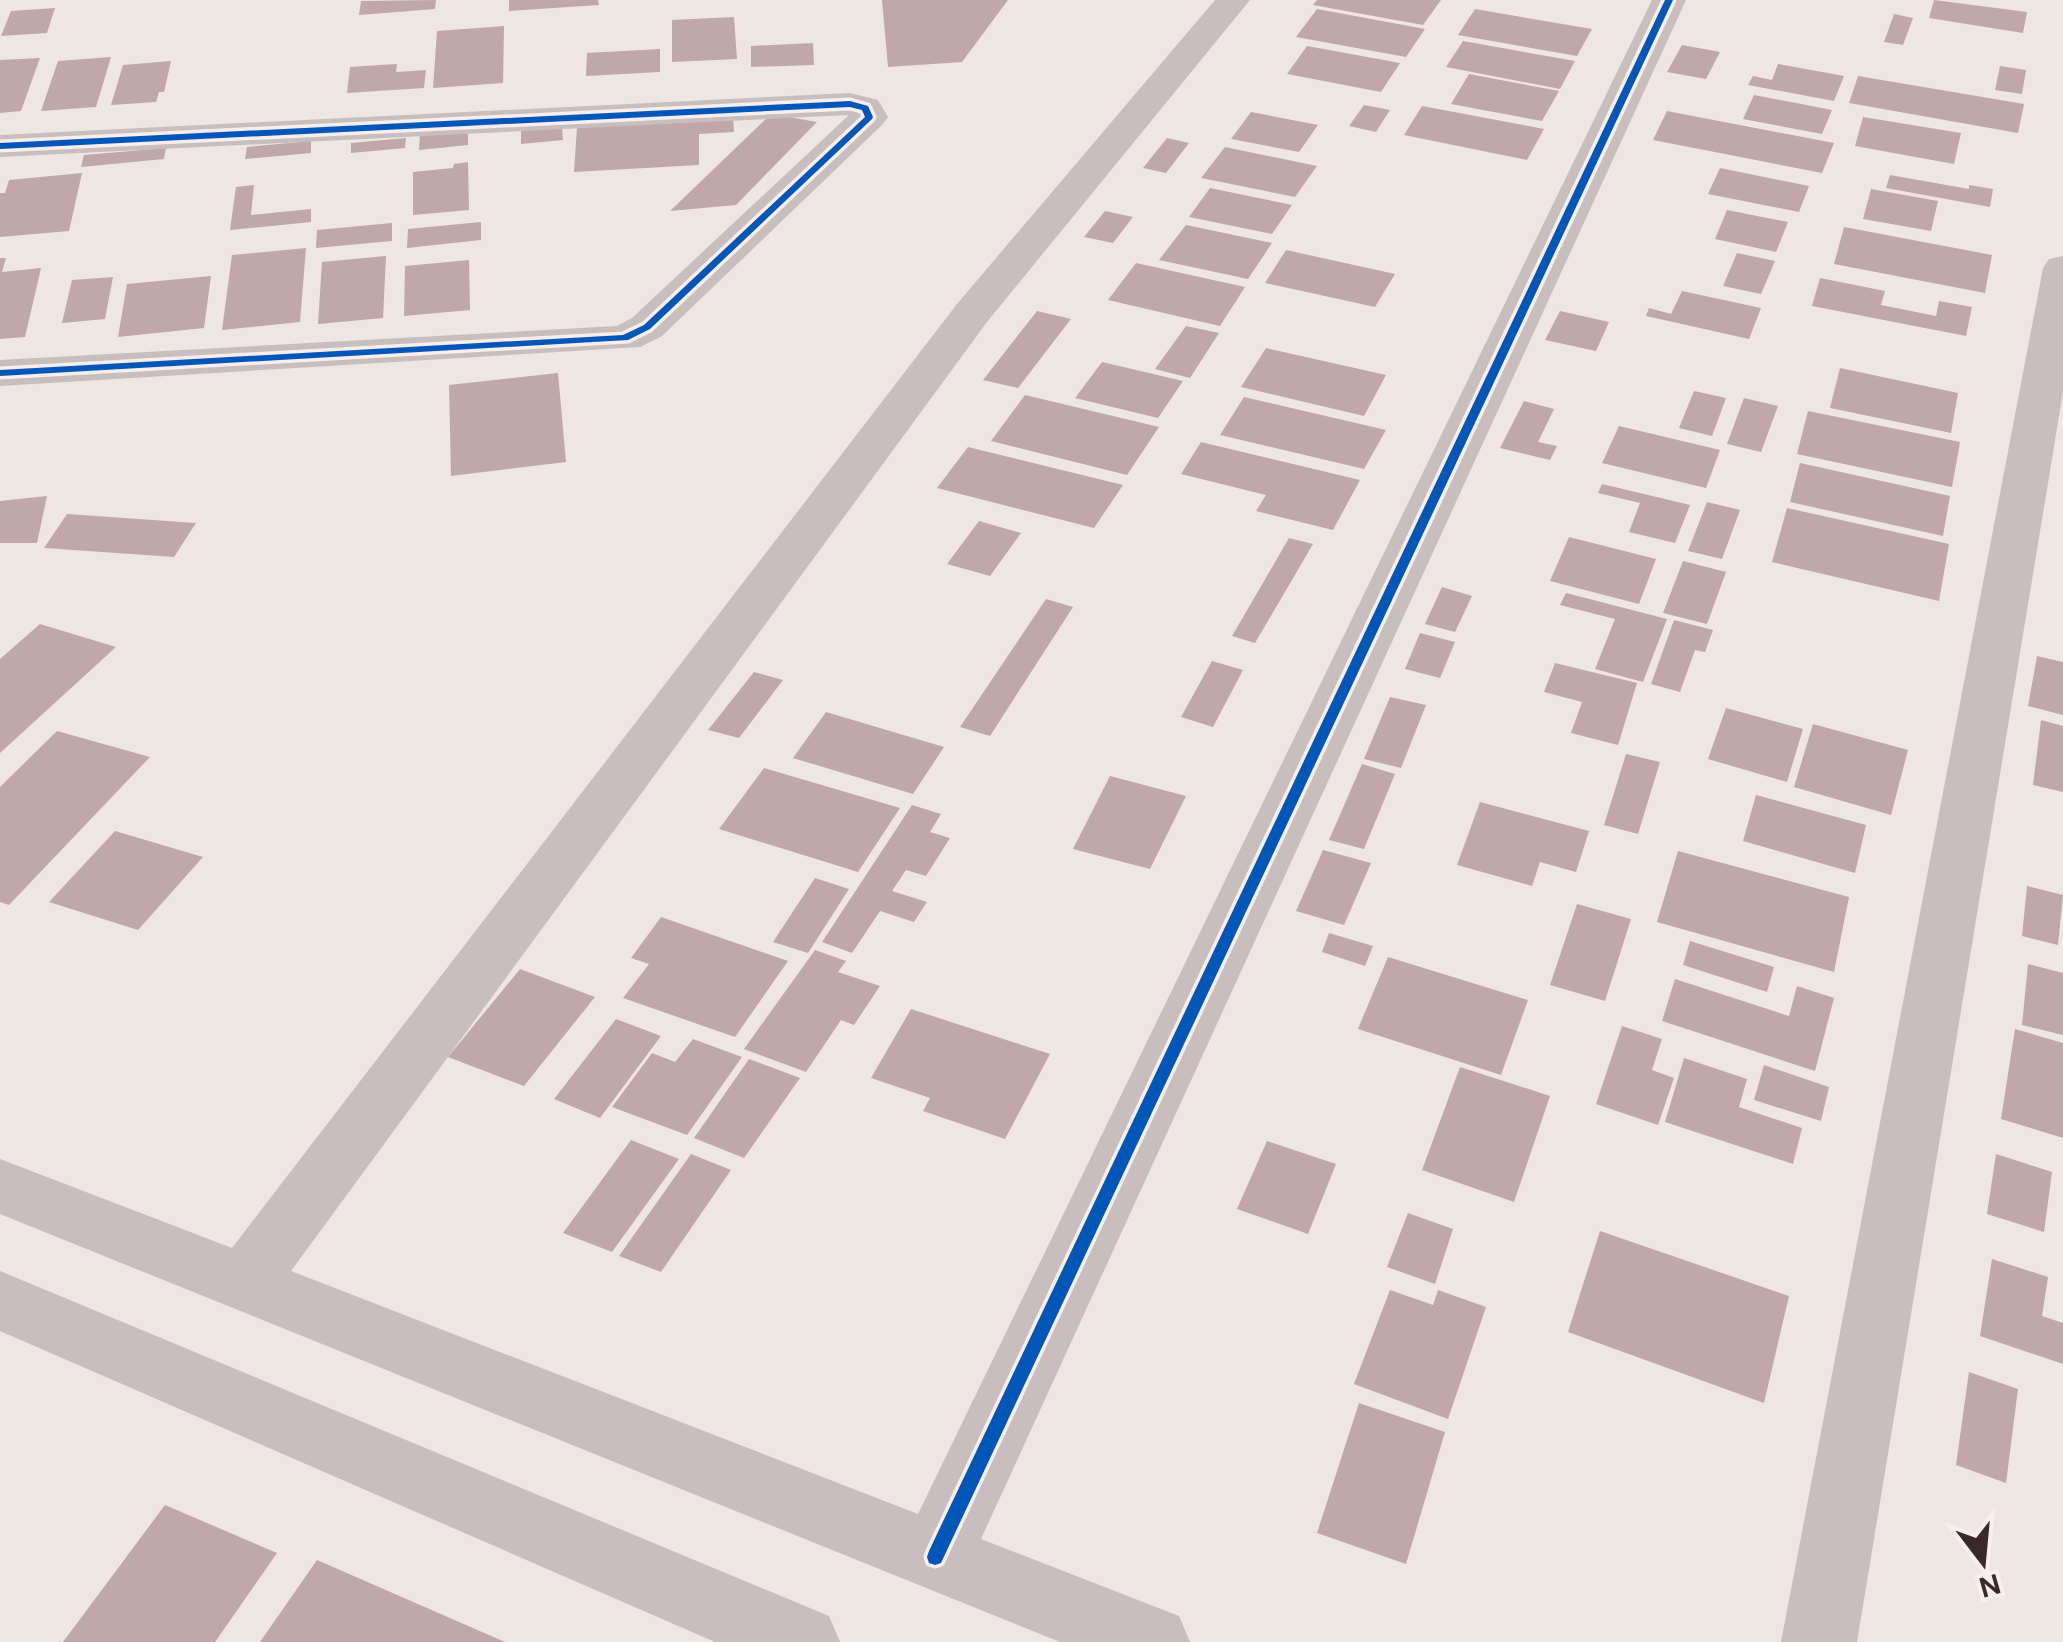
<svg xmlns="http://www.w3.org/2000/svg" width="2063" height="1642" viewBox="0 0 2063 1642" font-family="'DM Sans',sans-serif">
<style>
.building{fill:#c0a7a8}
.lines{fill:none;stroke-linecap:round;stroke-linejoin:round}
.minor{fill:#c7bebd;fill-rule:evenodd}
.cycleway-casing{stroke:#f9eeec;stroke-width:7}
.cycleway{fill:#0057b8;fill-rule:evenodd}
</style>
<rect width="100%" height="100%" fill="#eee6e3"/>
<!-- building -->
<path class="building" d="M436 0 435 9 359 15 361 1Z
M509 0H598L599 5 509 11Z
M882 0H1008L962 62 888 67Z
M1317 0H1441L1423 25 1313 5Z
M1934 0 2027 12 2023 33 1929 18Z
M55 8 47 33 1 36 11 11Z
M1317 9 1425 29 1406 57 1296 37Z
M1475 9 1592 29 1577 56 1458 35Z
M1894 14 1913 18 1903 45 1884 42Z
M734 17 737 59 672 62V20Z
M504 26 503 83 433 88 437 31Z
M1463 41 1575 61 1560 89 1446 67Z
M813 43 814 65 751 67V46Z
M1682 45 1720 52 1706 79 1667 72Z
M1307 46 1400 63 1381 92 1287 74Z
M660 49V72L586 76 587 53Z
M111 57 96 107 41 111 58 61Z
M40 58 21 111 0 113V60Z
M171 61 164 92H159L156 102 111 105 123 65Z
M397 64 396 72 426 70 424 88 347 93 350 67Z
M1778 64 1844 76 1834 101 1748 85 1753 76 1772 80Z
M2000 66 2026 70 2022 94 1995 90Z
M1469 74 1559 91 1542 121 1451 104Z
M1858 76 2024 104 2018 133 1849 103Z
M1754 95 1832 110 1822 134 1743 119Z
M1364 105 1390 110 1376 132 1349 126Z
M1422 106 1544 129 1527 160 1404 135Z
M1667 111 1834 143 1822 173 1653 140Z
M1251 112 1318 125 1299 152 1231 139Z
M771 114 817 122 736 205 670 211Z
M1863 117 1961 133 1954 164 1855 146Z
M733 118 734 132 699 134V165L574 172 577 127Z
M562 126 563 140 521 144V130Z
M468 129V145L419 150 420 134Z
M406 138 405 148 351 153V143Z
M1167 138 1189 143 1166 173 1143 168Z
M311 141V153L245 159 247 147Z
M1225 147 1317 166 1295 197 1201 178Z
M166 148 164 159 81 167 84 155Z
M468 162 469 210 413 215V172L453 168 454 164Z
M1720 168 1809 186 1799 212 1708 194Z
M82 173 69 231 0 237V193H5L9 180Z
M1890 175 1969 189V185L1993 189 1990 207 1886 188Z
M254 185 251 215 311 209V222L230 230 236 187Z
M1210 188 1292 205 1272 234 1189 217Z
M1871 189 1938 201 1931 231 1863 219Z
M1727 210 1788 222 1776 252 1715 239Z
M1105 211 1133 217 1113 243 1084 237Z
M481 222V240L407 248 408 229Z
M392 223V241L316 248 317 230Z
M1186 225 1272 243 1248 279 1159 260Z
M1844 227 1992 255 1985 293 1834 264Z
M306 248 300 322 222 330 232 255Z
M1286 250 1395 274 1375 307 1265 283Z
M1737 253 1775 261 1761 294 1723 286Z
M386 256 383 318 318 324 322 262Z
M0 258H6L2 272 41 268 25 337 0 339Z
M469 260 470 310 404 316 405 266Z
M1136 263 1245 287 1220 326 1108 300Z
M211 276 204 328 118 337 127 284Z
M113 277 105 319 62 323 72 280Z
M1820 278 1885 291 1881 305 1936 316 1939 301 1972 307 1966 336 1812 306Z
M1682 291 1761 308 1749 339 1646 316 1649 308 1671 314Z
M1037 311 1071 319 1018 388 983 380Z
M1560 311 1609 322 1596 351 1545 340Z
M1186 326 1219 333 1190 378 1155 369Z
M1266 348 1386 375 1364 416 1241 387Z
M1102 362 1183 381 1158 418 1075 398Z
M1840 368 1958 393 1951 433 1830 408Z
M558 373 566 462 451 476 449 385Z
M1694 391 1726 398 1712 436 1679 428Z
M1025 395 1159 427 1127 475 991 441Z
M1244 397 1386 430 1364 469 1220 435Z
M1744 398 1778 406 1761 452 1727 444Z
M1524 401 1554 409 1538 442 1557 446 1550 460 1500 448Z
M1808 411 1960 442 1952 487 1797 454Z
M1619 426 1720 450 1706 488 1602 463Z
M1201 442 1360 480 1333 530 1256 511 1266 495 1181 474Z
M968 447 1123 485 1094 528 937 488Z
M1800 463 1950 496 1943 536 1790 502Z
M1602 484 1690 505 1675 543 1629 532 1640 503 1598 493Z
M47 496 37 543H0V501Z
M1707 502 1740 510 1722 559 1688 551Z
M1787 508 1949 544 1939 601 1772 562Z
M67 514 196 523 174 557 44 548Z
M979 521 1021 533 990 576 947 564Z
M1569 537 1656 559 1639 604 1550 581Z
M1289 538 1313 544 1255 643 1232 636Z
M1683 561 1726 572 1707 624 1663 613Z
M1442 587 1472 596 1455 632 1425 624Z
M1566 593 1667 619 1643 682 1595 669 1615 619 1560 605Z
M1046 599 1073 607 990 736 960 727Z
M1674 620 1713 630 1705 652 1695 650 1680 692 1651 684Z
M40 624 116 647 0 753V659Z
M1420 633 1455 642 1440 678 1405 669Z
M2037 656 2063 662V715L2028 706Z
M1212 661 1243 670 1213 727 1181 717Z
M1555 663 1637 683 1618 745 1571 733 1582 702 1544 692Z
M754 672 783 680 739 738 708 730Z
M1390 697 1426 705 1401 768 1364 759Z
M1726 708 1803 729 1787 782 1708 759Z
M826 712 944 747 913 794 793 758Z
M2041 720 2063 726V792L2033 785Z
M1813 724 1908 750 1891 815 1794 787Z
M57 731 150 757 9 905 0 902V787Z
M1626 754 1660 762 1638 834 1604 825Z
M1362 764 1395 774 1364 849 1329 840Z
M764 768 900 808 858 872 719 829Z
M1110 776 1186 796 1150 869 1073 849Z
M1756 795 1866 825 1855 873 1743 841Z
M1480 802 1589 831 1576 872 1540 862 1532 886 1457 865Z
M912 805 941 814 930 832 950 838 926 876 906 870 892 891 927 902 914 922 880 911 852 953 822 942Z
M115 831 203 857 138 930 49 902Z
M1323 850 1371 863 1344 925 1296 911Z
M1678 851 1849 897 1834 972 1657 922Z
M815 878 849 889 808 953 773 942Z
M2027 886 2063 895 2058 945 2022 936Z
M1577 904 1631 919 1605 1001 1550 985Z
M661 917 788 961 735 1037 623 998 649 964 631 958Z
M1329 933 1373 946 1365 966 1322 952Z
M1690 941 1774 967 1767 992 1683 965Z
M815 950 846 961 838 972 880 986 854 1025 841 1020 806 1072 744 1049Z
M1388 957 1528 1000 1501 1075 1358 1029Z
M2028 964 2063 973V1035L2022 1025Z
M520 969 595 997 524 1086 448 1057Z
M1675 979 1789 1016 1797 986 1834 998 1815 1071 1662 1021Z
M911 1009 1050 1054 1005 1139 923 1111 930 1098 871 1078Z
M616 1019 661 1036 600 1118 554 1099Z
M1622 1026 1662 1039 1652 1070 1674 1078 1658 1125 1596 1104Z
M2015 1029 2063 1043V1138L2001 1119Z
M693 1039 742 1057 687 1135 612 1107 652 1053 675 1062Z
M1684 1058 1747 1079 1739 1107 1802 1128 1793 1164 1665 1122Z
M749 1059 800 1078 744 1158 694 1138Z
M1764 1065 1829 1087 1821 1121 1754 1100Z
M1460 1067 1550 1096 1514 1202 1422 1170Z
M631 1140 679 1159 612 1252 563 1233Z
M1267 1141 1336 1164 1308 1234 1237 1209Z
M691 1154 731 1170 661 1272 619 1256Z
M1996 1154 2052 1172 2044 1232 1987 1214Z
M1408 1213 1453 1229 1435 1284 1387 1267Z
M1600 1231 1789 1296 1764 1403 1568 1332Z
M1992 1259 2048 1277 2042 1316 2063 1323V1364L1980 1336Z
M1390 1290 1433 1305 1438 1290 1486 1307 1448 1419 1354 1384Z
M1969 1372 2018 1389 2006 1483 1956 1465Z
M1359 1403 1445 1432 1406 1564 1317 1533Z
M165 1505 277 1553 215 1642H63Z
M317 1560 505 1642H260Z"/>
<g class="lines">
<!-- minor -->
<path class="minor" d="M1215 0H1250L987 322 291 1271 918 1514 1652 0H1686L981 1539 1179 1616 1190 1642H1060L0 1214V1159L232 1248 957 304Z
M850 93 878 100 888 117 882 125 662 336 640 347 0 386V360L617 326 632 318 849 115 0 157V135Z
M2063 256V392L1857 1642H1781L2043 268 2049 259Z
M0 1271 829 1616 840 1642H715L0 1331Z"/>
<defs>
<path id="cycleway" d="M1665 0H1673L941 1563 935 1565 929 1563 927 1557 929 1551Z
M850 101 868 106 873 117 872 119 650 329 628 340 0 376V370L623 335 644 325 865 117 862 110 850 107 0 149V143Z"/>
</defs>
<!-- cycleway casing -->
<use href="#cycleway" class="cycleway-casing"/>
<!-- cycleway -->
<use href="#cycleway" class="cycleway"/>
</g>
<!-- north arrow -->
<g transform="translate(1983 1562) rotate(164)" stroke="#f9eeec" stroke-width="8" paint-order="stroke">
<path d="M0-8L18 38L0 25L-18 38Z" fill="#382a2b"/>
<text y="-15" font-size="28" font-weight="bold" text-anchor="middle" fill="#382a2b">N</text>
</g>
</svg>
